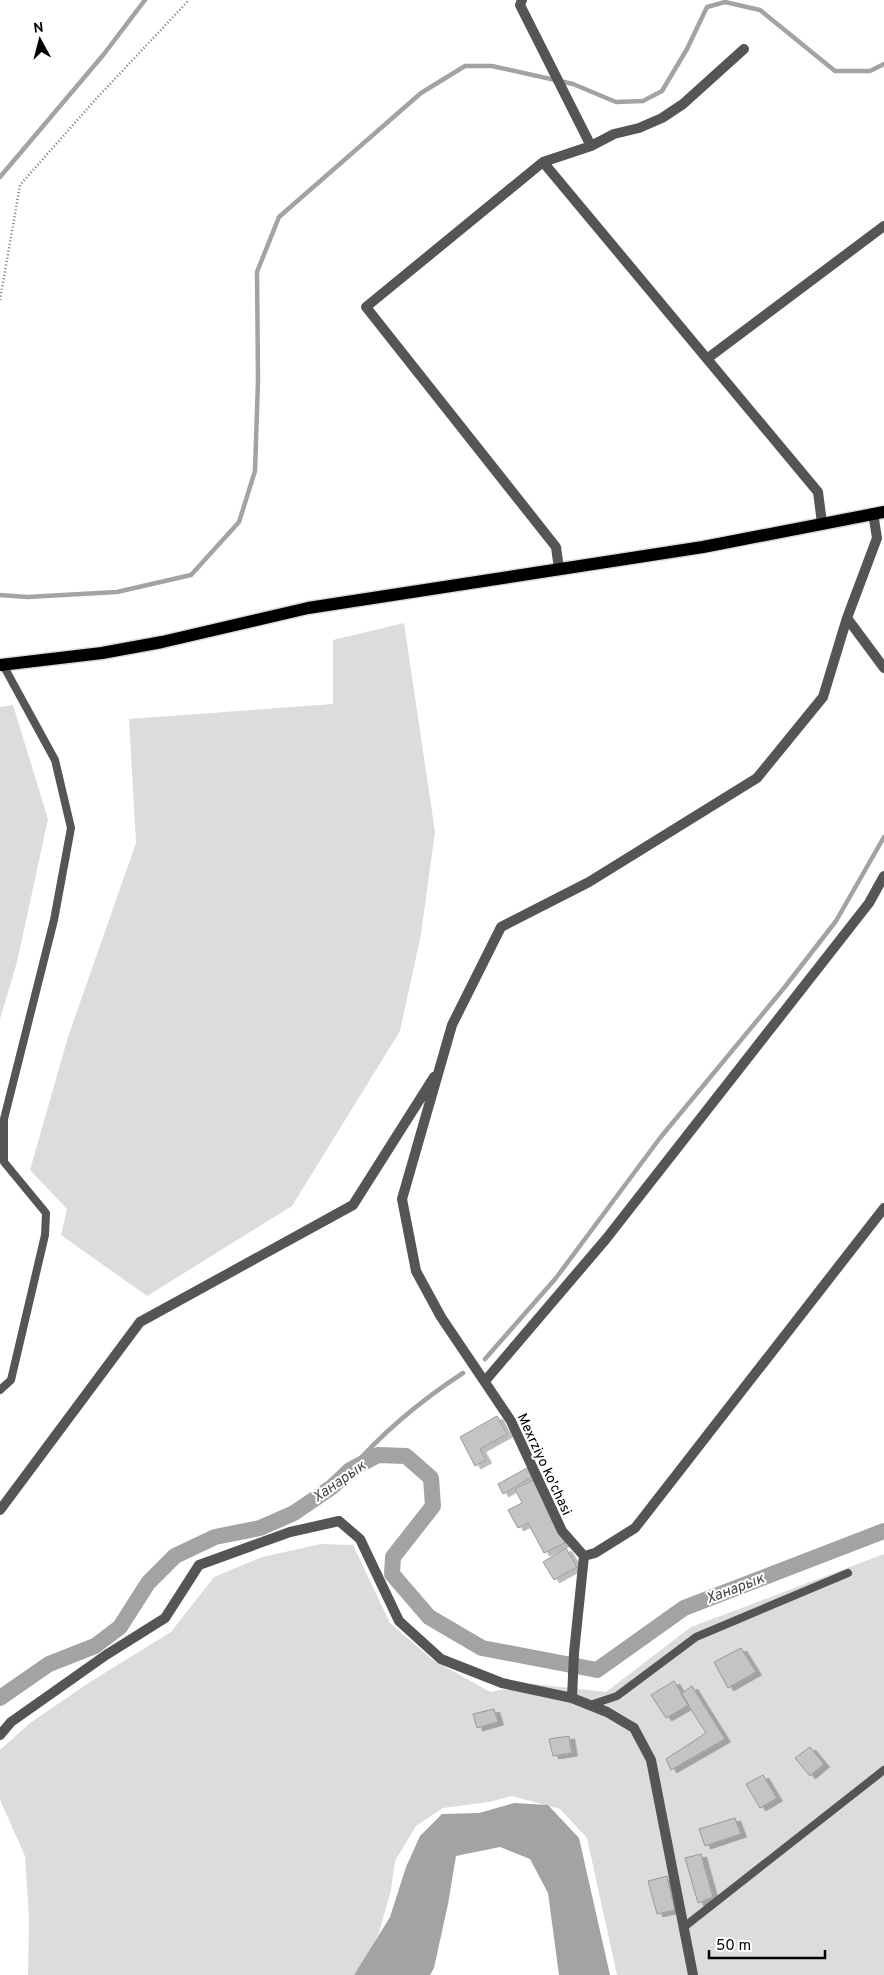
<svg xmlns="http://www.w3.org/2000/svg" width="884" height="1975" viewBox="0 0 884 1975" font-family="Overpass,sans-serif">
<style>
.green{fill:#dcdcdc}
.water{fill:#a3a3a3}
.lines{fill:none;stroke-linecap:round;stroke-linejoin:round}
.stream{stroke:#a3a3a3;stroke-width:4.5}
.canal{stroke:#a3a3a3;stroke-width:16}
.building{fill:#c4c4c4;stroke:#999;filter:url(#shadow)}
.primary-casing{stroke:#dbdbdb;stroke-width:15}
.path{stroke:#777;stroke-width:2.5;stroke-dasharray:1 2.5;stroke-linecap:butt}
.lane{stroke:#555;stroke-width:8}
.street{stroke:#555;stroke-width:10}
.primary{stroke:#000;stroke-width:12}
.labels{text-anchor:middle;stroke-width:4;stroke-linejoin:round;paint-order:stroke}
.street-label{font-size:14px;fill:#000;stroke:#fff}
.water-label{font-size:15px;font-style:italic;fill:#444;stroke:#fff}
</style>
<defs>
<filter id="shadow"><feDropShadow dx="5.5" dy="3" stdDeviation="0" flood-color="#0004"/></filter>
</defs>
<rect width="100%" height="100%" fill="#fff"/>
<!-- green -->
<path class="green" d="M404 623 435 832 421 934 400 1031 292 1206 147 1296 61 1235 67 1209 30 1170 68 1037 136 843 129 719 333 704V640Z
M13 705 48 819 17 962 0 1019V707Z
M321 1544 353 1545 390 1623 433 1660 490 1692 534 1684 606 1692 691 1627 884 1554V1975H617L587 1838 560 1809 512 1796 489 1802 443 1808 416 1826 395 1861 391 1890 379 1933 357 1975H28L29 1917 25 1856 0 1800V1750L30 1723 90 1682 171 1632 214 1577 262 1557Z"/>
<!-- water -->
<path class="water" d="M514 1803 548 1805 579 1838 610 1975H559L548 1893 530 1859 500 1847 456 1856 448 1904 434 1968 430 1975H354L390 1917 406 1867 420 1836 442 1814 479 1813Z"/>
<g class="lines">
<!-- stream -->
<path class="stream" d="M0 177 104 54 145 0
M0 595 27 597 117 592 191 575 239 522 255 471 258 380 257 272 279 217 421 93 465 66H492L573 84 616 102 643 101 662 91 687 49 707 7 725 2 760 10 835 71H870L884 64
M485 1359 556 1278 660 1138 784 988 836 921 884 837
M350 1470C383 1432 420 1401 463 1373"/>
<!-- canal -->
<path class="canal" d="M0 1698 49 1664 95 1646 120 1627 148 1583 175 1556 215 1537 260 1528 294 1513 332 1487 350 1470 378 1455 406 1456 431 1478 433 1506 393 1557 392 1574 429 1617 482 1648 597 1670 684 1608 884 1531"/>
</g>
<!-- building -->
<path class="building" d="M497 1416 507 1434 480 1449 486 1460 475 1466 460 1437Z
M527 1468 532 1477 503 1494 498 1484Z
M533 1480 565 1543 544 1553 528 1523 518 1528 508 1510 522 1503 515 1489Z
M566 1548 577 1567 554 1580 543 1562Z
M741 1648 756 1672 728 1688 714 1662Z
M674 1681 689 1705 666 1718 651 1695Z
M692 1686 725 1739 671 1770 666 1759 706 1733 681 1694Z
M494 1709 498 1722 477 1728 473 1714Z
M569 1736 572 1753 553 1756 549 1739Z
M810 1747 824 1764 810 1776 795 1758Z
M763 1775 777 1798 760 1808 746 1784Z
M735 1818 741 1834 705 1846 699 1829Z
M701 1854 713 1897 698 1903 685 1858Z
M667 1876 675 1910 657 1914 648 1881Z"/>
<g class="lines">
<defs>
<path id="primary" d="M0 665 102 653 162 642 308 608 703 547 884 512"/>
</defs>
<!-- primary casing -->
<use href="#primary" class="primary-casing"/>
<!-- path -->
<path class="path" d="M0 300 20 185 95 100 189 0"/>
<!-- lane -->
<path class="lane" d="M0 1390 11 1380 45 1235 46 1213 4 1162V1119L54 920 71 828 55 760 3 665
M590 1705 617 1696 696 1637 848 1573
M684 1927 884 1770"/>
<!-- street -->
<path class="street" d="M522 0 520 5 591 146
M543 162 591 146 614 134 639 128 662 118 683 104 744 49
M708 358 884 226
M559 569 556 547 366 307 543 162 818 492 822 523
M847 618 884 668
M485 1381 606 1239 869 903 884 876
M0 1510 140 1322 353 1205 434 1077
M584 1556 562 1531 511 1421 441 1317 416 1271 402 1199 452 1025 501 927 589 882 757 778 823 697 847 618 877 538 873 513
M584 1556 595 1553 635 1528 884 1208
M572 1698 574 1653 584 1556
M0 1735 11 1722 106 1655 165 1618 199 1565 290 1532 339 1521 360 1539 399 1621 441 1659 502 1683 572 1698 607 1712 634 1728 651 1760 693 1975"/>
<!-- primary -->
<use href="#primary" class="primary"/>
</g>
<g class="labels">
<!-- street labels -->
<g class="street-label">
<text transform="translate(545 1464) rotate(65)" y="5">Mexrziyo ko'chasi</text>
</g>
<!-- water labels -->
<g class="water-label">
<text transform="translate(339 1481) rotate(-35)" y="5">Ханарык</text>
<text transform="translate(735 1588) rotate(-21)" y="5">Ханарык</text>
</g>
</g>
<!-- north arrow -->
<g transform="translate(40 40) rotate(353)" stroke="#ffffff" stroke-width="4" paint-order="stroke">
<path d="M0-4L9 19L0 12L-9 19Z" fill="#000000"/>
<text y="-8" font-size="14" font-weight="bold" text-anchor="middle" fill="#000000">N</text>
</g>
<!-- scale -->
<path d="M709 1950v8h116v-8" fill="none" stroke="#000000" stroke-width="2.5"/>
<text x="716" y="1950" font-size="15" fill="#000000" stroke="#ffffff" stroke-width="4" paint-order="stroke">50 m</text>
</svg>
